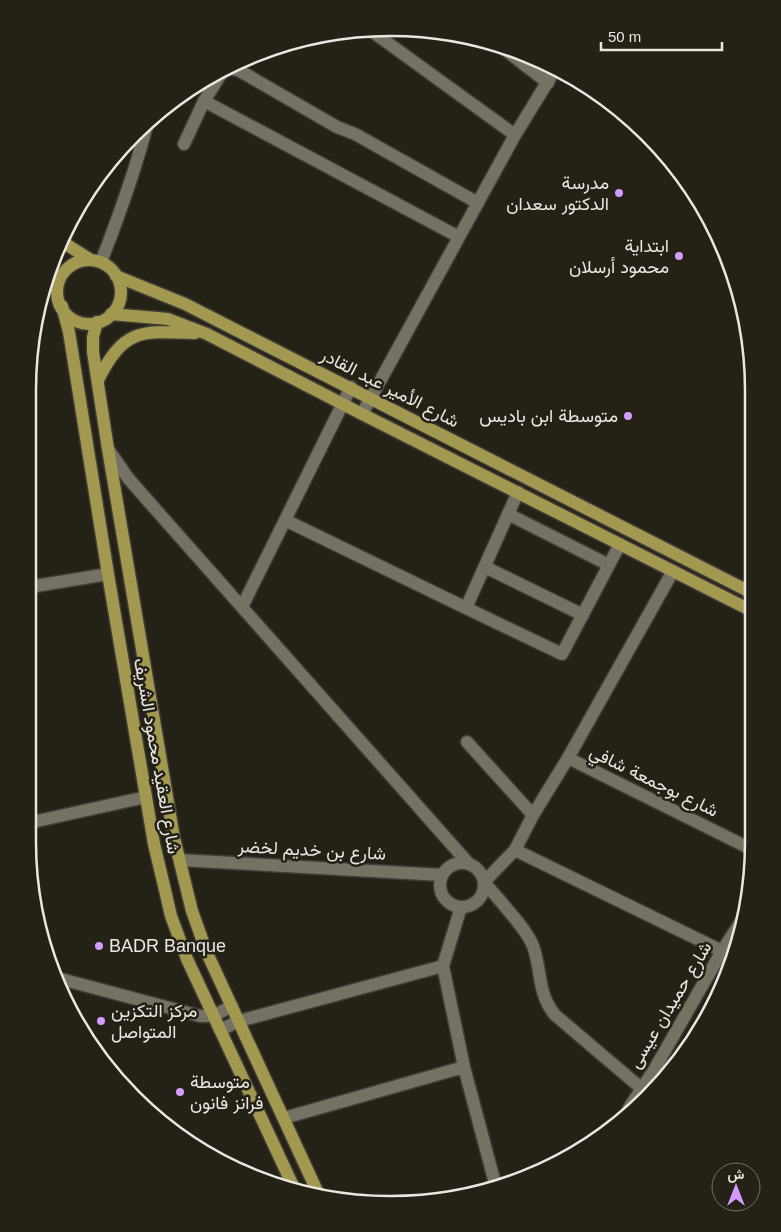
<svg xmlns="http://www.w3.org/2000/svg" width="781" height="1232" viewBox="0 0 781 1232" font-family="Helvetica,Vazirmatn,sans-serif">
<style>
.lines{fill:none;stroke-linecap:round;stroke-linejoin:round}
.street-casing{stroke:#3e3c34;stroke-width:15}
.secondary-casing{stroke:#3e3c34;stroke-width:15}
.primary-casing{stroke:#3e3c34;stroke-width:15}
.street{stroke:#747264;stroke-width:12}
.secondary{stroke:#747264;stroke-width:12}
.primary{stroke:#a39850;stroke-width:12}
.poi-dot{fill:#d39cfc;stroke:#242217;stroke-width:2}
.labels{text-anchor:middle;stroke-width:5;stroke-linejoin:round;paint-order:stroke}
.poi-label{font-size:18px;fill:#e9e7e0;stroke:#242217;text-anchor:end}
.street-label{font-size:18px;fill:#e9e7e0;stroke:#242217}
.rim{fill:none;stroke:#e9e7e0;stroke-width:2.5}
</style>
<rect width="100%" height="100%" fill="#242217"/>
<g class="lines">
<defs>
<path id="street" d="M370 30 515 135
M499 45 548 83
M204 101 223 71 230 68 240 71 337 127 355 134 478 203
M184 144 204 101 459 237
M362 414 515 135 556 68
M108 449 128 478 149 502 469 864
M508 514 609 565
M285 520 466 608 518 492
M485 567 583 615
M29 587 108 574
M242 607 351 387
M466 608 562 654 620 544
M467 742 533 815
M568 758 751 849
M515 850 722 951
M180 860 442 875
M440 885a22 22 0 1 1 44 0a22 22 0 1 1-44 0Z
M461 907 443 966 464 1067 496 1187
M220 1030 239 1021 443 966
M641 1088 555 1015C537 993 542 971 533 946 527 929 497 898 484 882L515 850 533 815 568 758 673 571
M629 1108 654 1070 722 951 742 920
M284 1118 464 1067"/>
<path id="secondary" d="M101 262C119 216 136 169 148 121
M28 823 146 797
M57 978 200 1016H213L232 1006"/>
<path id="primary" d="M61 241 91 260
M57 292a32 32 0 1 1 64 0a32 32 0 1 1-64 0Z
M116 276 185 304 752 593
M62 306 69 332 108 574 154 844 165 890 171 916 187 959 294 1188
M111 314 168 319 207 334 362 414 752 611
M97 322 93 337V352L108 449 174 838 192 911 207 953 318 1193
M98 380C124 328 141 331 195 333"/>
</defs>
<!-- street casing -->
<use href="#street" class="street-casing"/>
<!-- secondary casing -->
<use href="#secondary" class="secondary-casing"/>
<!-- primary casing -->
<use href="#primary" class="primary-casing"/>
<!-- street -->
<use href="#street" class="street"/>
<!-- secondary -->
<use href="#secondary" class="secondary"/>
<!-- primary -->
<use href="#primary" class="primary"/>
</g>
<!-- markers -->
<g class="poi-dot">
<circle cx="619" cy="193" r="5"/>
<circle cx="679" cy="256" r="5"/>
<circle cx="628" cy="416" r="5"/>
<circle cx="99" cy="946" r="5"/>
<circle cx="101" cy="1021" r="5"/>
<circle cx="180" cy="1092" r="5"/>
</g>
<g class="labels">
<!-- poi labels -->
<g class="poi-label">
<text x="609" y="189">مدرسة<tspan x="609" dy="21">الدكتور سعدان</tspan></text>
<text x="669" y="252">ابتداية<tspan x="669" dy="21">محمود أرسلان</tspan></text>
<text x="618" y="422">متوسطة ابن باديس</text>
<text x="109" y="952" text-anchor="start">BADR Banque</text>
<text x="111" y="1017" text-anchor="start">مركز التكزين<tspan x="111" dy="21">المتواصل</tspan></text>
<text x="190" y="1088" text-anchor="start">متوسطة<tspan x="190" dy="21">فرانز فانون</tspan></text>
</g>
<!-- street labels -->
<g class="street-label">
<text transform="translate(390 388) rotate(27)" y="6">شارع الأمير عبد القادر</text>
<text transform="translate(157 756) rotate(80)" y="6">شارع العقيد محمود الشريف</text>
<text transform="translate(654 781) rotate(26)" y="6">شارع بوجمعة شافي</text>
<text transform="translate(312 850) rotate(3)" y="6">شارع بن خديم لخضر</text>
<text transform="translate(670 1005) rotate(-59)" y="6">شارع حميدان عيسى</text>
</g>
</g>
<!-- crop -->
<path d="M0 0H781V1232H0ZM390 36H391A354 354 0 0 1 745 390V842A354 354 0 0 1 391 1196H390A354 354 0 0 1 36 842V390A354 354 0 0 1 390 36Z" fill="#242217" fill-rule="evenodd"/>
<path class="rim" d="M390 36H391A354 354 0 0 1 745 390V842A354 354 0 0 1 391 1196H390A354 354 0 0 1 36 842V390A354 354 0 0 1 390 36Z"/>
<!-- north arrow -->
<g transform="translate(736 1187)"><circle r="24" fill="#242217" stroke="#737167"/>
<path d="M0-4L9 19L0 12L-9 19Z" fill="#d39cfc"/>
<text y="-8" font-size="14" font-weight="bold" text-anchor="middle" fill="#e9e7e0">ش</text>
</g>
<!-- scale -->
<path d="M601 42v8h121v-8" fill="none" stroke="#e9e7e0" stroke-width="2.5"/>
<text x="608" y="42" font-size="15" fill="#e9e7e0" stroke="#242217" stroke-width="4" paint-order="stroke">50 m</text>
</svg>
